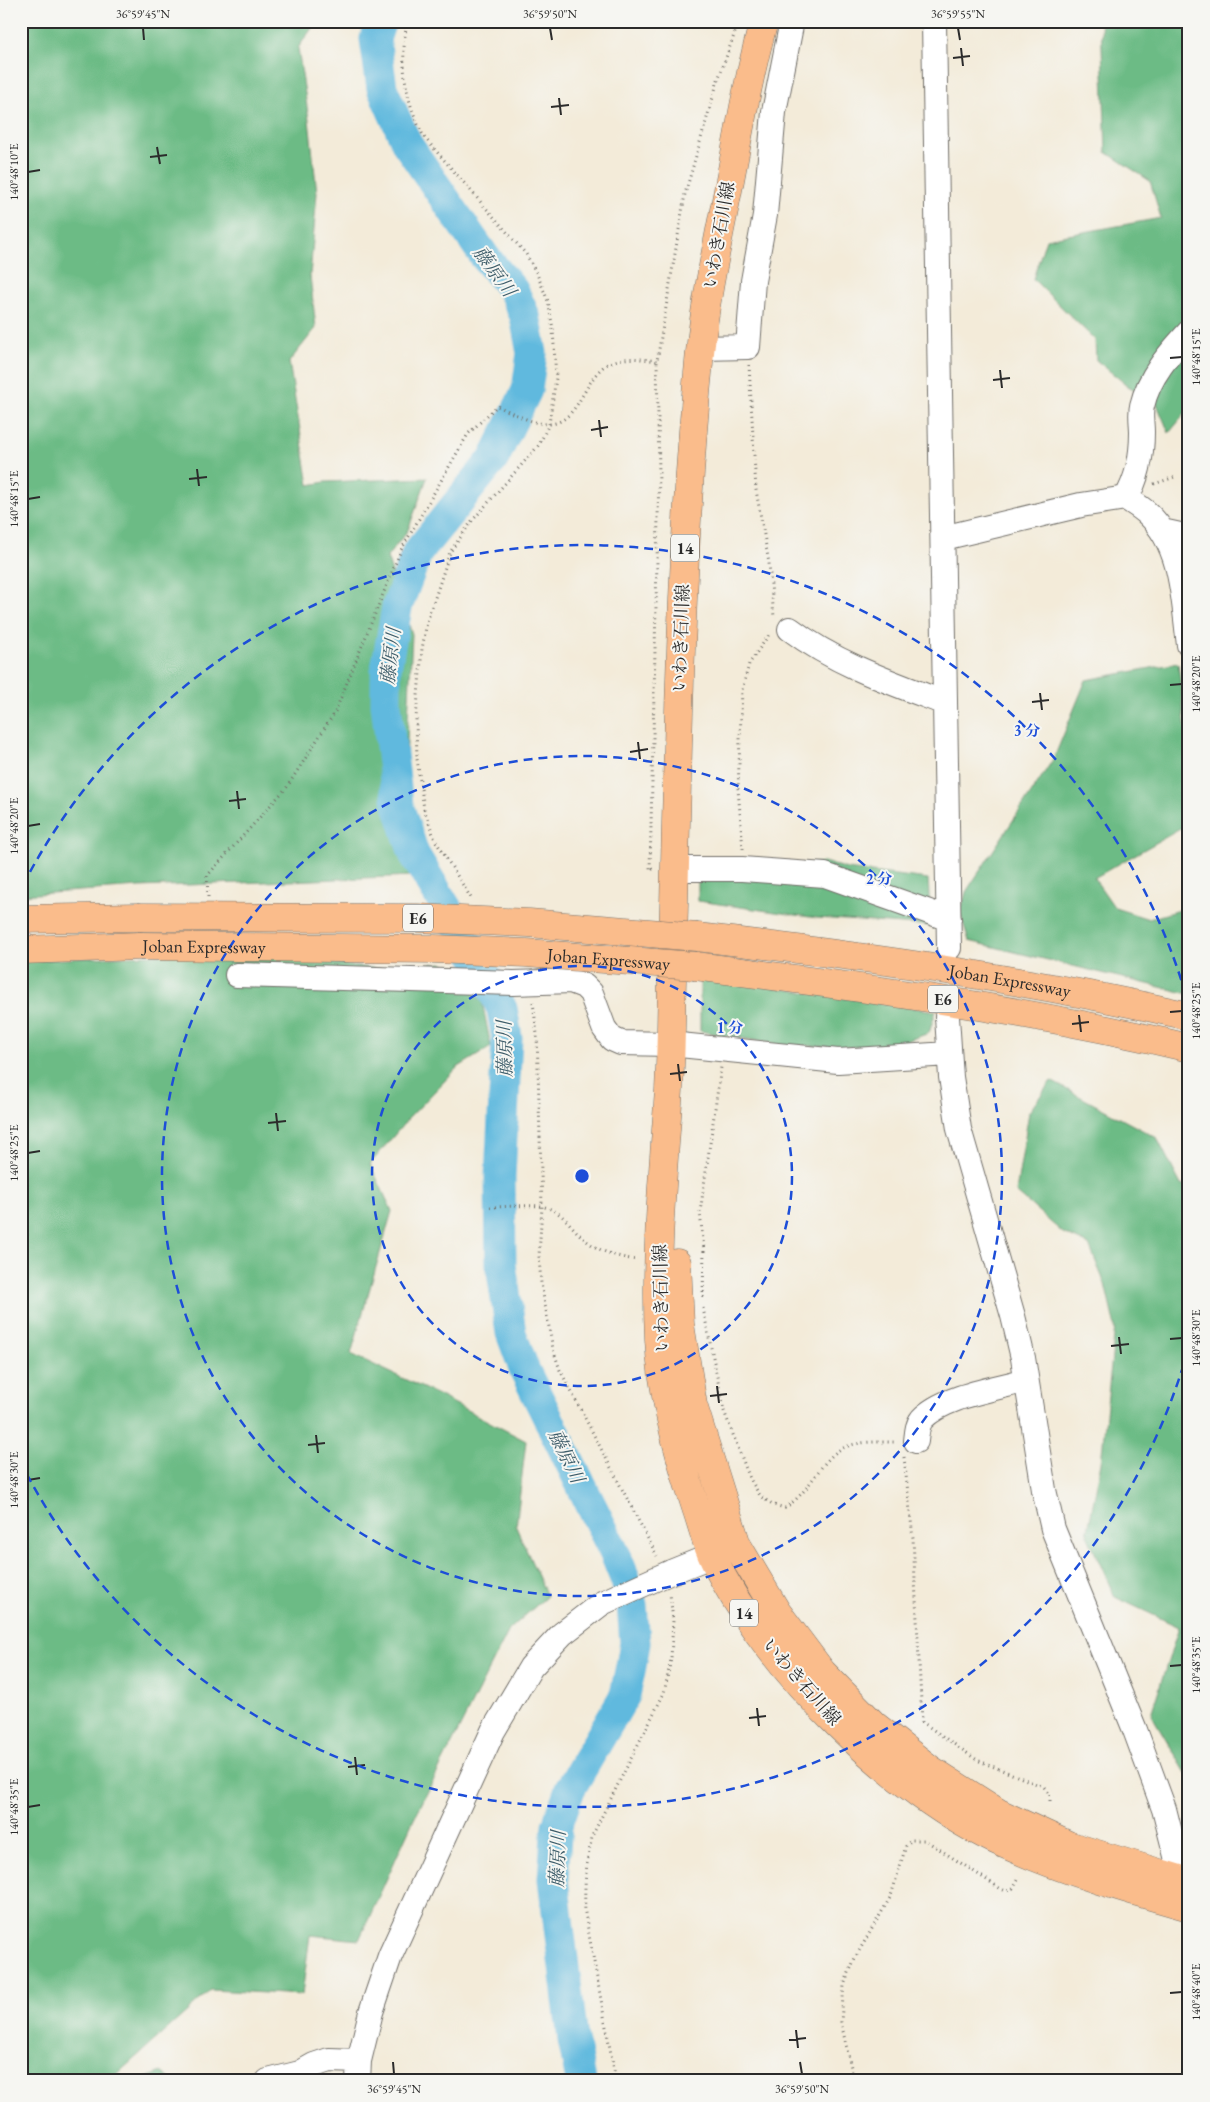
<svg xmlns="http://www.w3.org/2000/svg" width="1210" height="2102" viewBox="0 0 1210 2102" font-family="'EB Garamond','Noto Serif JP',serif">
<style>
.forest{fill:#6cbb85;stroke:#4c7358}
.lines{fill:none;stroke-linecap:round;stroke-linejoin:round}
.river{stroke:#61b9de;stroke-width:31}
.minor-casing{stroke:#716e68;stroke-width:26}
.major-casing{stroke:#716e68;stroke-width:29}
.highway-casing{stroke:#716e68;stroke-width:29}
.path{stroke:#716e68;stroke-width:3;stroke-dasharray:1 4;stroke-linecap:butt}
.minor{stroke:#fff;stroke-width:24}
.major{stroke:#fabc8b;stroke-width:28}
.highway{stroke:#fabc8b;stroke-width:28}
.minor-bridge-casing{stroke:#716e68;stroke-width:26;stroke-linecap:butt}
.highway-bridge-casing{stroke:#716e68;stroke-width:29;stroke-linecap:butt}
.minor-bridge{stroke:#fff;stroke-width:24}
.highway-bridge{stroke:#fabc8b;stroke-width:28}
.ticks{fill:none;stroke:#2b2b2b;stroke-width:2}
.ring{fill:none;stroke:#1d4ed8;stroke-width:2.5;stroke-dasharray:9 6}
.labels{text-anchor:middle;stroke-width:4;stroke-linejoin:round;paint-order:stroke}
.shield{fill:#f6f6f2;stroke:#686867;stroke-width:1}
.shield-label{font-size:16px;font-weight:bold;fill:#2b2b2b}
.street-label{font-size:18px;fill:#2b2b2b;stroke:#f6f6f2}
.water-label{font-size:19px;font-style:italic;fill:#3e5d6a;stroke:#f6f6f2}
.centre{fill:#1d4ed8;stroke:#f6f6f2;stroke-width:2.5}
.ring-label{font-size:15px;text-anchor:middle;font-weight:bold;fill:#1d4ed8;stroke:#f6f6f2;stroke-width:4;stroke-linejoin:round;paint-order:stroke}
.neatline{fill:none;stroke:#2b2b2b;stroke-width:2}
.ticks-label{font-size:12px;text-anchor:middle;fill:#2b2b2b}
</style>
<rect width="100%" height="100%" fill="#f6f6f2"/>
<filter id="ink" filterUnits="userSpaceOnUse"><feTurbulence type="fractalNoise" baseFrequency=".02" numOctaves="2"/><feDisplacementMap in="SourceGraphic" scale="10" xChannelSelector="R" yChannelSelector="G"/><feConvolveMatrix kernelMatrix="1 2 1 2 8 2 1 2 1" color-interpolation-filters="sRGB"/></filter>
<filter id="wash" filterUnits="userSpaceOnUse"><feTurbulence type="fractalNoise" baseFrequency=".0096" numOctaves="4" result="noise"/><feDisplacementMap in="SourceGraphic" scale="20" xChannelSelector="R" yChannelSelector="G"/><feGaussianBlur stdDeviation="1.12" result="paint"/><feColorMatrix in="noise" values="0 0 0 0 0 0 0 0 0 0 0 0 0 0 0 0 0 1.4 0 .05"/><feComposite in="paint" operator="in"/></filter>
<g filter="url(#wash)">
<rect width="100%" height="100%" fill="#f3ebd9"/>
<!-- forest -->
<path class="forest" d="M21 21H317L298 48 309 120 317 193 310 276 316 328 289 362 309 485 325 482 427 478 408 530 387 557 412 634 406 763 413 876 139 887 21 895Z
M1101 21H1189V409L1169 433 1156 402 1128 386 1096 360 1095 340 1033 279 1046 239 1161 218 1150 181 1106 152Z
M1178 663 1189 756V824L1094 878 1115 908 1149 919 1189 907V994L969 941 960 913 966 892 1054 758 1086 680Z
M824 862 847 869 928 879 931 926 817 918 698 901V880Z
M236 951 379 969 443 963 482 1001 491 1047 457 1068 407 1120 370 1164 392 1211 351 1354 438 1395 526 1441 516 1527 547 1596 509 1630 412 1823 359 1940 310 1935 302 1995 211 1990 115 2076 88 2081H21V961Z
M700 977 936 1011 929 1033 886 1048 780 1045 700 1031Z
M1051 1081 1157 1138 1181 1185 1189 1188V1778L1151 1714 1179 1627 1115 1597 1087 1535 1101 1463 1115 1327 1105 1284 1089 1245 1063 1233 1016 1192 1029 1112Z
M162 2072 174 2081H138Z"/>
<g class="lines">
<!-- river -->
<path class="river" d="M381 21 375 39 382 88 407 144 485 257 513 290 525 316 532 353 527 390 494 458 417 553 397 607 386 669V704L398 805 414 854 481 965 502 1009 507 1038 500 1177 501 1265 511 1333 525 1371 616 1556 626 1581 632 1605 635 1643 631 1666 625 1695 570 1789 557 1826 556 1836 553 1879 573 2040 581 2081"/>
</g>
</g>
<g filter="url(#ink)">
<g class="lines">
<defs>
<path id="minor" d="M934 21 949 948
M701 348 748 347 753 281 765 215 774 112 792 21
M1126 498C1138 478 1142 456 1142 432 1142 424 1140 414 1142 406 1149 376 1169 354 1189 332
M1162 531 1189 537
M943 538 1081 505 1126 498C1133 503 1142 508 1148 514 1183 547 1183 600 1189 645
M790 629C836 664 892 683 945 703
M675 869H742L825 875 949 919
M237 975 514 983 571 981 584 986 591 993 604 1028 612 1039 621 1043 670 1044 838 1061 949 1054
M947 1017 951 1077 959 1129 1013 1316 1023 1358 1044 1490 1053 1529 1135 1730 1164 1809 1186 1895
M916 1441C917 1433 917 1425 922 1419 943 1396 997 1389 1026 1380
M671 1572 728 1549
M268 2081 300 2073 314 2065 329 2060 359 2061
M358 2081 359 2061 371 2012 390 1956 493 1731 531 1667 562 1634 602 1603"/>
<path id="major" d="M764 21C749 74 740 127 730 180 719 237 706 294 700 352 679 561 678 771 672 981 671 1017 671 1053 669 1090 663 1172 655 1256 659 1339 662 1396 678 1454 696 1508 702 1525 706 1544 714 1560 765 1667 895 1796 1004 1844 1064 1871 1126 1889 1189 1907
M677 1263 680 1324 693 1405 737 1545 777 1612 822 1672 874 1725 930 1769 999 1813 1068 1845 1189 1882"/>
<g id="highway">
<path d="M21 919 138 917"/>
<path id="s1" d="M697 937C863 956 1027 979 1189 1016"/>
<path d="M21 950 140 946"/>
<path d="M695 966C861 987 1026 1009 1189 1048"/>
</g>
</defs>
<!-- minor casing -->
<use href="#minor" class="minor-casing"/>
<!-- major casing -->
<use href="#major" class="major-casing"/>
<!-- highway casing -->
<use href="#highway" class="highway-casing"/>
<!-- path -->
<path class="path" d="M407 21C400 63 404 99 424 137L526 254 537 274 548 301 553 329 556 378 549 424 539 445 472 521 450 552 427 622 422 649 416 719 417 759 424 809 435 840 471 898
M749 365 756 490 769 563 774 617
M1154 484 1175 477
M743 849 738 789 742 690 749 664 770 633
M653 869 650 870 659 473 657 361 685 194 718 80 738 24
M208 897 207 876 287 787 335 712 401 550 468 434 497 406C512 412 531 424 548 424 581 424 584 372 612 362 627 356 642 359 657 361
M533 1002 537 1034 542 1206 539 1256 541 1283 553 1349 560 1370 657 1556
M490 1207C503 1207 535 1204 545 1207 563 1212 570 1226 583 1238 599 1252 617 1257 637 1260
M703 1297 704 1249 700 1213 721 1067
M703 1308 724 1411 750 1479 761 1497 774 1505 785 1508C810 1491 815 1470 835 1453 851 1440 877 1442 896 1442
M904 1457 913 1538 922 1722 977 1760 1044 1787 1050 1794V1805
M616 2081 585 1913C584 1885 586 1861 593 1834L664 1693 671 1659 673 1621 670 1593
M854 2081 841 2022 844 1985 855 1958 891 1896 906 1846 911 1840H925L1001 1889 1006 1891 1013 1888 1018 1879"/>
<!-- minor -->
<use href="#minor" class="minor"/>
<!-- major -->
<use href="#major" class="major"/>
<!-- highway -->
<use href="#highway" class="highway"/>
<defs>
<path id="minor-bridge" d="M602 1603 671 1572"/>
<g id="highway-bridge">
<path d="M138 917 417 918 529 923 697 937"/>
<path id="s2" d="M140 946 434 949 526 953 695 966"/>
</g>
</defs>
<!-- minor-bridge casing -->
<use href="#minor-bridge" class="minor-bridge-casing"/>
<!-- highway-bridge casing -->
<use href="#highway-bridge" class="highway-bridge-casing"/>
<!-- minor-bridge -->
<use href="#minor-bridge" class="minor-bridge"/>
<!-- highway-bridge -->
<use href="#highway-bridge" class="highway-bridge"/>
</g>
</g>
<!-- ticks -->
<path class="ticks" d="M143 28 144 40M550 28 552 40M958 28 960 40M961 48 963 66M953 58 970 56M559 98 561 115M551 107 569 105M157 147 160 164M150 157 167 155M28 172 40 170M1170 358 1182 357M1000 370 1002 388M993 380 1010 378M599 420 601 437M591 430 608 427M197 469 199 486M189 479 207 477M28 499 40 497M1170 685 1182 684M1040 693 1042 710M1032 702 1049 700M638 742 640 759M630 752 648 749M237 791 239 809M229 801 246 799M28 826 40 824M1170 1012 1182 1011M1079 1015 1081 1032M1072 1024 1089 1022M678 1064 680 1081M670 1074 687 1072M276 1113 278 1131M268 1123 286 1121M28 1153 40 1151M1119 1337 1121 1354M1170 1339 1182 1338M1111 1346 1129 1344M717 1386 719 1403M710 1396 727 1394M316 1435 318 1453M308 1445 325 1443M28 1480 40 1478M1170 1666 1182 1665M757 1708 759 1726M749 1718 766 1716M355 1757 357 1775M348 1767 365 1765M28 1807 40 1805M1170 1993 1182 1992M796 2030 798 2048M789 2040 806 2038M393 2062 394 2074M800 2062 802 2074"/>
<!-- distance rings -->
<g class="ring">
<circle cx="582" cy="1176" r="210"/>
<circle cx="582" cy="1176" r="420"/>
<path d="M1188 1350A630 630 0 0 1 23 1467M23 885A630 630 0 0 1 1188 1002"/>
</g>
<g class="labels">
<!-- shield labels -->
<g class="shield">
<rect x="671" y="534.5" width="28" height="27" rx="4"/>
<rect x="403" y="904.5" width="30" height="27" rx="4"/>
<rect x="928" y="985.5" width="30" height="27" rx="4"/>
<rect x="730" y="1599.5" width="28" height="27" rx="4"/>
</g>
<g class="shield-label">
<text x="685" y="554">14</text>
<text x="418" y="924">E6</text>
<text x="943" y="1005">E6</text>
<text x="744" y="1619">14</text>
</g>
<!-- street labels -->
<g class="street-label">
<text transform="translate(719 235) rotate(-80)" y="6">いわき石川線</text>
<text transform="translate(681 638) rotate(-88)" y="6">いわき石川線</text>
<text dy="6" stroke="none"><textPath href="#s2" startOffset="64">Joban Expressway</textPath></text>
<text dy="6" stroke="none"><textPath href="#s2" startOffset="469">Joban Expressway</textPath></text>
<text dy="6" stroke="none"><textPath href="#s1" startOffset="316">Joban Expressway</textPath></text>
<text transform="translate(661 1298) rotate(-91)" y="6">いわき石川線</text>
<text transform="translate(802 1682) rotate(49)" y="6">いわき石川線</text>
</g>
<!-- water labels -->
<g class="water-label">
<text transform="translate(495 271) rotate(54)" y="7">藤原川</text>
<text transform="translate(390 656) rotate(-83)" y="7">藤原川</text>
<text transform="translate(504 1049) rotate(-91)" y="7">藤原川</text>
<text transform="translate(567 1456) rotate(64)" y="7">藤原川</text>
<text transform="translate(557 1859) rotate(-88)" y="7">藤原川</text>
</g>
</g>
<circle cx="582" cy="1176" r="8" class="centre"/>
<g class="ring-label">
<text x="1027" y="736">3 分</text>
<text x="879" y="884">2 分</text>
<text x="730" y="1033">1 分</text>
</g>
<!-- margin -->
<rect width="1210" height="2102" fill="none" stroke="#f6f6f2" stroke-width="55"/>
<rect x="28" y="28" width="1154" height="2046" class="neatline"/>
<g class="ticks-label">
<text x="143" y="18">36°59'45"N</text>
<text x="550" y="18">36°59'50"N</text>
<text x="958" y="18">36°59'55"N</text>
<text transform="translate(14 172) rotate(-90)" y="4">140°48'10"E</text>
<text transform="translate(1196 357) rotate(-90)" y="4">140°48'15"E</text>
<text transform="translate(14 499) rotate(-90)" y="4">140°48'15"E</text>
<text transform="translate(1196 684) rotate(-90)" y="4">140°48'20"E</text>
<text transform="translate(14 826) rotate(-90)" y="4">140°48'20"E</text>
<text transform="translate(1196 1011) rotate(-90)" y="4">140°48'25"E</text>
<text transform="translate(14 1153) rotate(-90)" y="4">140°48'25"E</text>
<text transform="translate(1196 1338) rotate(-90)" y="4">140°48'30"E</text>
<text transform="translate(14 1480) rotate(-90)" y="4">140°48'30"E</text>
<text transform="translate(1196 1665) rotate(-90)" y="4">140°48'35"E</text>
<text transform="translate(14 1807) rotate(-90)" y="4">140°48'35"E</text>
<text transform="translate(1196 1992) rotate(-90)" y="4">140°48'40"E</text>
<text x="394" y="2093">36°59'45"N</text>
<text x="802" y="2093">36°59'50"N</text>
</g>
</svg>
